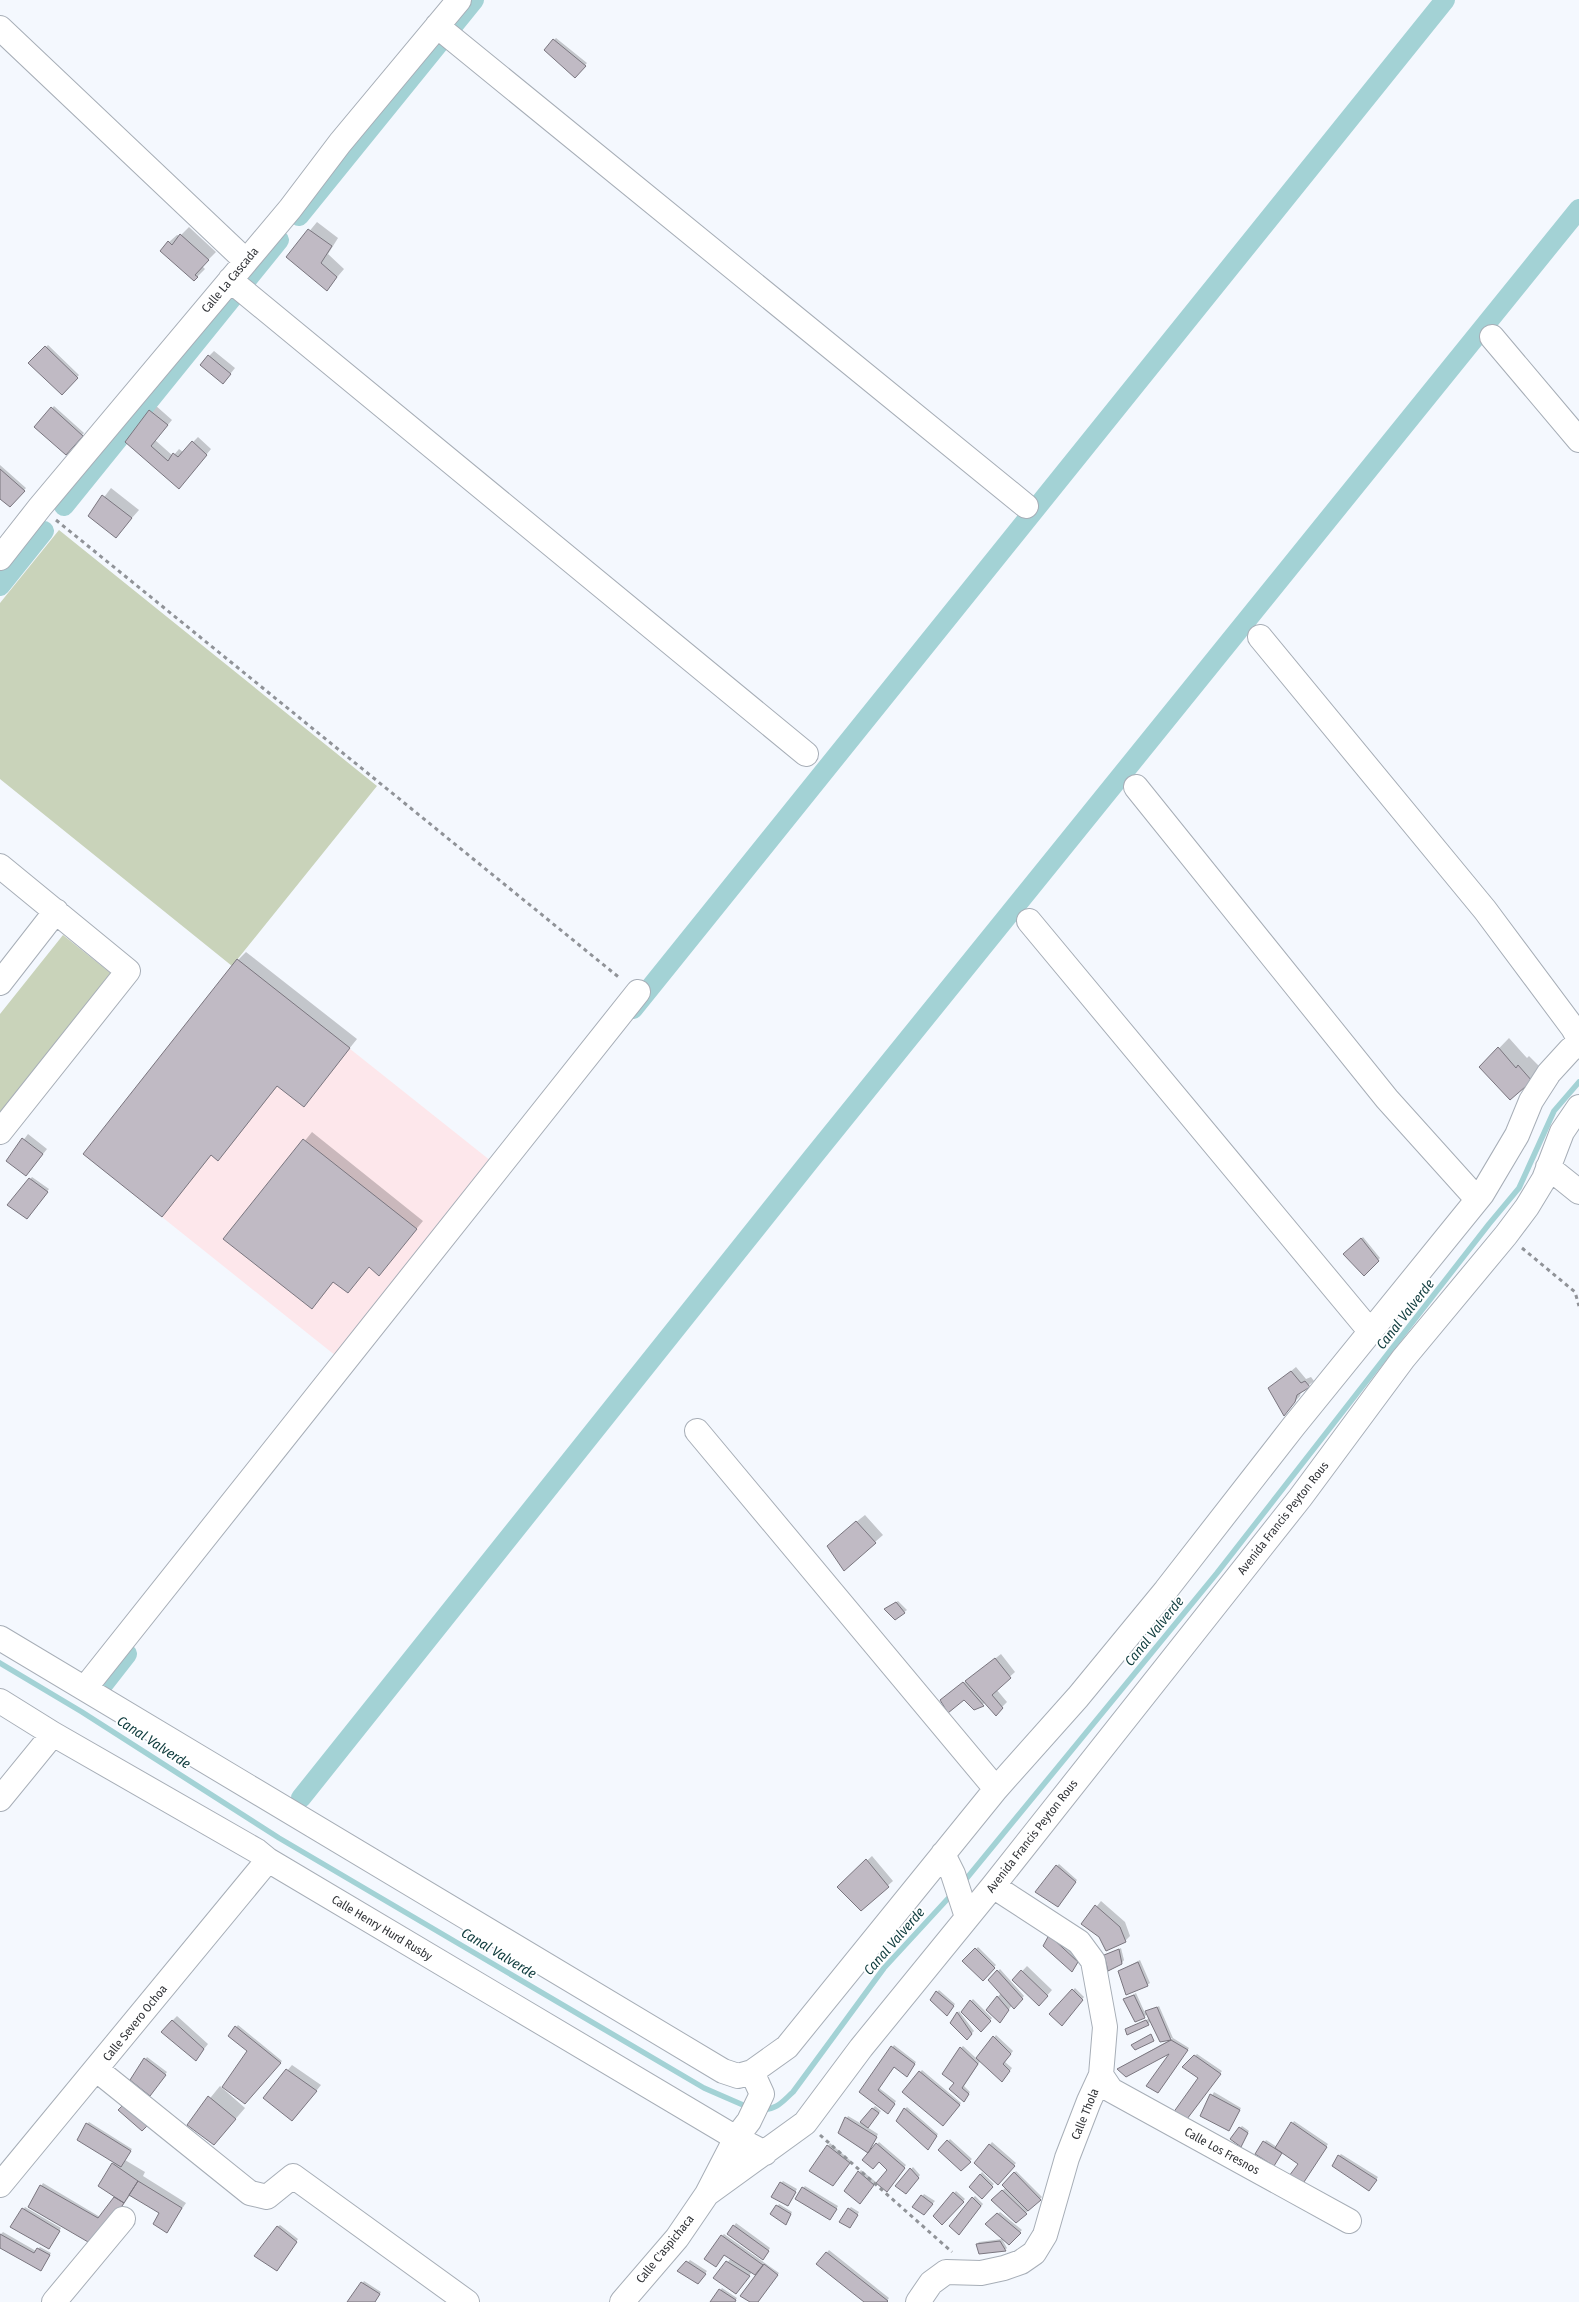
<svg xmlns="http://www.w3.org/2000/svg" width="1579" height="2302" viewBox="0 0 1579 2302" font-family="'Fira Sans Condensed',sans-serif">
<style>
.industrial{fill:#fde7eb}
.green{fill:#c9d3ba}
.shadow{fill:#0003}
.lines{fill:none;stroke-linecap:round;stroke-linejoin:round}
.stream{stroke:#a3d2d5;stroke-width:5.5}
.canal{stroke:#a3d2d5;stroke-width:20}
.building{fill:#c0bac4;stroke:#7a767f}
.minor-casing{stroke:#a7aeb7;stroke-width:26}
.path{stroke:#909398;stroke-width:3;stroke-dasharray:4 4;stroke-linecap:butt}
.minor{stroke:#fff;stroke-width:24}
.labels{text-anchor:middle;stroke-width:4;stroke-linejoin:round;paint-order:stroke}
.street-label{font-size:12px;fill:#313337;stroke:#fff}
.water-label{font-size:14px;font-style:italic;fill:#0f3c3e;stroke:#fff}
</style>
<rect width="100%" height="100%" fill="#f4f8fe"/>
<!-- industrial -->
<path class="industrial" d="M237 959 491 1161 336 1356 83 1154Z"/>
<!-- green -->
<path class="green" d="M59 530 377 786 232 966 0 779V603Z
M63 935 113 975 0 1115V1014Z"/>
<!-- shadow -->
<path class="shadow" d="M556 38 587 63 575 76 545 50Z
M317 222 338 238 328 254 344 269 327 289 288 257Z
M189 227 216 252 202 266 205 269 194 280 169 242 177 235 180 236Z
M48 345 79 375 62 393 30 363Z
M214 351 235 368 227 378 201 364Z
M155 405 172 420 155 440 173 456 179 449 183 452 198 437 211 449 184 482 127 442Z
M54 406 84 433 66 453 36 427Z
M0 465 26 488 10 506 0 497Z
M111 488 139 510 116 536 90 516Z
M246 952 357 1039 304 1105 278 1085 225 1152 218 1159 212 1154 162 1216 238 960Z
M1509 1038 1527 1058 1529 1056 1542 1069 1531 1080 1481 1067Z
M312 1132 423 1221 379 1274 369 1266 334 1281 319 1300 225 1239Z
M28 1134 47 1149 31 1169 8 1161Z
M32 1177 49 1189 29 1216 9 1205Z
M1363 1237 1380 1258 1364 1274 1345 1254Z
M1296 1367 1306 1379 1311 1377 1314 1381 1301 1391 1300 1396 1288 1409 1275 1384Z
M865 1515 883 1535 875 1542 836 1538Z
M898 1601 907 1610 895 1619 887 1608Z
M1001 1654 1015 1672 996 1689 1007 1702 1000 1709 985 1703 974 1708 965 1699 944 1698Z
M872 1856 893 1881 861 1909 839 1887Z
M1059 1864 1077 1880 1060 1904 1057 1866Z
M1101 1901 1125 1922 1130 1936 1125 1941 1100 1936 1083 1924Z
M1052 1934 1079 1959 1074 1968 1045 1946Z
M978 1947 996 1965 983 1979 964 1961Z
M1121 1948 1124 1960 1122 1963 1106 1955Z
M1140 1960 1150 1983 1147 1985 1119 1971Z
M1027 1966 1052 1990 1044 1999 1014 1980Z
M1000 1969 1024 1996 1014 2007 1012 2005 1002 2019 987 2010 1001 1993 990 1980Z
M1075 1988 1084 1997 1062 2024 1051 2014Z
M939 1990 955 2004 949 2012 937 1992Z
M1136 1993 1145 2013 1159 2006 1173 2038 1189 2048 1160 2090 1173 2050 1121 2067 1173 2038 1161 2040 1151 2021 1148 2024 1126 2030 1150 2018 1148 2013 1144 2017 1125 1999Z
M973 1999 992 2018 981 2031 971 2001Z
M959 2011 974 2031 967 2038 958 2013Z
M177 2016 208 2044 196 2059 172 2021Z
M238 2025 282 2061 245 2102 249 2051 229 2036Z
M996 2035 1013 2051 1005 2062 1012 2068 1004 2079 981 2060 964 2086 970 2092 966 2098 955 2082 961 2048 963 2046 977 2059Z
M894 2045 916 2062 909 2073 895 2066 879 2088 896 2101 890 2111 861 2092Z
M1197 2054 1222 2071 1188 2115 1200 2078 1184 2067Z
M147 2057 167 2072 152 2092 132 2080Z
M292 2065 321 2085 297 2115 264 2098Z
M922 2070 961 2103 945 2123 904 2091Z
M220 2086 245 2108 214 2144 189 2124Z
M1214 2092 1241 2108 1231 2127 1201 2116Z
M875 2106 881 2111 867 2127 878 2134 869 2152 839 2132 848 2116 860 2123Z
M907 2107 938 2134 930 2146 905 2109Z
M1294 2121 1328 2144 1304 2181 1299 2164 1282 2152 1275 2162 1257 2154 1266 2140 1277 2147Z
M89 2122 132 2149 125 2160 145 2172 143 2176 186 2203 166 2232 161 2213 131 2194 97 2242 30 2206 43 2183 100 2217 116 2196 113 2164 115 2162 87 2124Z
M1242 2126 1249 2131 1242 2143 1240 2128Z
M950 2139 972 2159 961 2169 940 2150Z
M879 2142 906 2165 889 2188 888 2170 879 2161 864 2160Z
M992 2142 1016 2163 998 2183 976 2163Z
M830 2143 851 2161 835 2182 811 2170Z
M1341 2154 1378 2177 1371 2188 1339 2156Z
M913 2167 920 2175 908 2191 897 2186Z
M861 2170 876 2182 862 2200 845 2191Z
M1016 2171 1042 2197 1026 2213 993 2200 1006 2187 1003 2185Z
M982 2172 994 2184 982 2197 971 2187Z
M783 2181 797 2189 788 2205 781 2183Z
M805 2186 838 2206 832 2217 803 2188Z
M956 2191 965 2199 942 2224 935 2216Z
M924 2194 935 2201 924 2213 914 2207Z
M975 2196 983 2204 961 2231 973 2198Z
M779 2204 792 2212 788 2221 772 2214Z
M25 2207 61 2228 51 2245 12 2226Z
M851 2207 859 2212 852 2224 849 2209Z
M1000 2212 1022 2230 1009 2244 987 2224Z
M736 2223 770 2248 765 2256 729 2234Z
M280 2225 298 2239 279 2267 277 2227Z
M3 2232 36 2251 40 2247 51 2253 43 2267 0 2247V2235Z
M724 2234 779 2273 758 2302H752L757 2275 752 2272 738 2290 715 2278 731 2258 722 2236Z
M1002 2239 1007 2248 1006 2249 980 2253 977 2244 979 2242Z
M829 2250 889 2298 886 2302H866L818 2264Z
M690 2260 707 2271 700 2281 679 2271Z
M364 2281 381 2292 375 2302H348Z
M722 2288 737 2298 734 2302H712Z"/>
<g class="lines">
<!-- stream -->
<path class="stream" d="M0 1663 82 1712 279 1838 704 2088 750 2108
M962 1884 1217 1573 1489 1224 1519 1188 1554 1111 1579 1082
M762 2109C776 2111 784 2100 793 2092L884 1968 954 1892"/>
<!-- canal -->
<path class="canal" d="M299 216 474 0
M64 506 279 240
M0 586 44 531
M633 1009 1445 0
M102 1686 127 1654
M301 1798 812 1158 1579 209"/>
</g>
<!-- building -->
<path class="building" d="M553 39 586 66 575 78 544 50Z
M308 229 332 246 321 263 337 277 327 291 286 257Z
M180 234 209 260 195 275 198 277 194 281 160 251 168 241 172 245Z
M45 346 78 378 62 395 28 363Z
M208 355 231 374 223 384 200 365Z
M51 407 83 436 66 455 34 427Z
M149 410 168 425 151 446 168 461 173 453 178 457 192 441 207 455 179 489 125 442Z
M0 469 25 491 10 507 0 499Z
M102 495 132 518 116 538 88 516Z
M237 959 350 1048 304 1107 277 1086 218 1161 211 1155 162 1217 83 1154Z
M1498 1047 1516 1068 1518 1065 1532 1081 1510 1100 1479 1067Z
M22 1138 43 1154 26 1176 6 1161Z
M303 1139 417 1229 379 1276 369 1267 348 1293 333 1282 312 1309 223 1239Z
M29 1178 48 1192 27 1219 7 1205Z
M1361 1238 1379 1261 1364 1276 1343 1254Z
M1291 1371 1301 1383 1305 1381 1310 1387 1297 1395 1295 1402 1284 1416 1268 1388Z
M856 1521 876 1543 844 1571 827 1546Z
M896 1602 905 1613 895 1620 884 1609Z
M995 1658 1011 1678 992 1695 1003 1708 996 1716 965 1681Z
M963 1682 984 1706 974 1710 964 1700 948 1713 940 1700Z
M866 1859 889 1887 861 1911 837 1887Z
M1056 1865 1076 1882 1058 1907 1035 1892Z
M1095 1905 1120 1927 1126 1942 1106 1951 1099 1937 1081 1924Z
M1049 1935 1078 1962 1072 1972 1043 1946Z
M975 1948 995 1968 983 1981 962 1961Z
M1119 1949 1122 1964 1108 1971 1104 1955Z
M1138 1962 1148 1986 1126 1995 1118 1971Z
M997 1970 1023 1999 1014 2009 988 1980Z
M1021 1970 1048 1996 1039 2006 1012 1980Z
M1072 1989 1083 2000 1062 2026 1049 2014Z
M936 1991 954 2006 947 2016 930 2000Z
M1134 1995 1145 2018 1135 2022 1123 1999Z
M997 1996 1009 2010 1000 2023 986 2010Z
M970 2000 991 2021 981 2032 961 2012Z
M1157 2007 1171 2040 1160 2042 1145 2011Z
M957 2012 972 2034 967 2040 950 2023Z
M172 2020 204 2049 196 2061 161 2032Z
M1146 2020 1149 2025 1127 2035 1125 2029Z
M235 2026 281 2063 245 2104 222 2087 247 2051 228 2036Z
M1151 2034 1154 2041 1135 2050 1131 2045Z
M993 2036 1011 2054 1003 2064 1010 2071 1002 2082 976 2058Z
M1171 2040 1188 2050 1158 2093 1146 2086 1169 2054 1126 2077 1117 2069Z
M891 2046 915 2064 907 2077 894 2067 878 2090 895 2104 888 2114 859 2092Z
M960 2047 978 2064 962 2088 969 2094 964 2102 949 2089 954 2083 942 2074Z
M1194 2055 1221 2074 1187 2119 1173 2113 1198 2078 1182 2067Z
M144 2058 166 2075 150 2096 130 2080Z
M286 2069 317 2091 292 2121 263 2098Z
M919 2071 960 2105 943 2126 902 2092Z
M1210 2094 1240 2110 1229 2131 1200 2116Z
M208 2096 236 2119 214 2145 187 2125Z
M126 2102 151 2122 142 2131 118 2110Z
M872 2108 879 2113 868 2128 860 2122Z
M904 2108 937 2136 928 2150 896 2121Z
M845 2117 877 2137 868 2153 838 2133Z
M1291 2122 1327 2147 1302 2185 1289 2176 1298 2164 1275 2148Z
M86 2123 131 2151 121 2167 77 2140Z
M1239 2127 1248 2133 1241 2147 1230 2139Z
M947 2140 971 2162 961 2171 938 2150Z
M1263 2141 1282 2153 1274 2166 1255 2154Z
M876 2143 905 2168 887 2192 876 2183 887 2170 879 2162 873 2169 862 2160Z
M989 2144 1015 2166 998 2185 974 2163Z
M827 2145 850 2163 833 2186 809 2171Z
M1338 2155 1377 2180 1369 2191 1332 2166Z
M112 2163 138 2181 124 2203 98 2186Z
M910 2168 919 2178 906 2194 895 2186Z
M858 2171 874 2185 860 2204 844 2191Z
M1014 2172 1041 2200 1028 2211 1002 2185Z
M980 2174 993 2187 982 2199 969 2187Z
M138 2181 182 2208 167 2233 153 2224 159 2213 129 2195Z
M780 2182 796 2192 788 2206 771 2197Z
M40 2185 98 2218 114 2197 124 2203 95 2246 28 2207Z
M802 2187 837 2209 830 2220 795 2199Z
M1002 2190 1027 2214 1016 2223 991 2200Z
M953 2192 964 2202 942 2225 933 2216Z
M921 2195 933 2204 924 2215 912 2207Z
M972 2197 981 2206 959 2235 949 2226Z
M776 2205 791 2214 786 2225 770 2214Z
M22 2208 60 2231 49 2249 10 2227Z
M848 2208 858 2215 850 2228 839 2222Z
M997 2213 1021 2233 1009 2245 985 2224Z
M733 2225 769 2251 763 2260 727 2234Z
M277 2226 297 2242 277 2271 254 2256Z
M0 2234 34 2253 37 2248 50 2255 41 2271 0 2248Z
M721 2235 763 2265 755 2275 724 2255 716 2267 704 2259Z
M1000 2241 1006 2251 979 2254 976 2244Z
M826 2252 888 2301 887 2302H864L816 2264Z
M686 2261 706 2274 698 2284 677 2271Z
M726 2261 750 2276 736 2294 713 2278Z
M764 2264 778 2275 758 2302H750L740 2296Z
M361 2282 380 2294 375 2302H347Z
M719 2289 736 2300 735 2302H710Z"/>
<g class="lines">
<defs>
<path id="minor" d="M437 26 1026 506
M0 28 246 261
M230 280 806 754
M1492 337 1579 440
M0 558 40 507 290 209 340 143 459 0
M1260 637 1485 910 1573 1028 1579 1039
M1136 787 1387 1099 1477 1199
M0 866 128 971 0 1132
M1029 921 1370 1331
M0 983 56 911
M1548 1167 1579 1192
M697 1431 996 1789
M0 1638 723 2071 738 2076 752 2072 787 2047 996 1789 1078 1697 1166 1590 1293 1427 1482 1194 1517 1135 1531 1101 1549 1073 1570 1050 1579 1043
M85 1688 638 992
M0 1701 53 1734 257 1851 268 1860 736 2138 765 2153
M0 1799 53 1734
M943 1854 953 1874 967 1917
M97 2070 250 2193 267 2197 293 2176 467 2302
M1101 2075 1111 2090 1349 2221
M0 2185 268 1860
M707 2194 805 2123 861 2048 993 1886 1300 1498 1403 1359 1506 1235 1527 1207 1544 1179 1562 1132 1579 1107
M54 2302 123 2219
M622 2302 677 2238 707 2194 736 2138 749 2121 762 2094 752 2072
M918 2302 931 2283 946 2272 981 2273 1004 2268 1021 2262 1034 2253 1045 2235 1067 2158 1089 2101 1101 2075 1105 2027 1093 1961 1079 1942 993 1886"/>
</defs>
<!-- minor casing -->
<use href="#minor" class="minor-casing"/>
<!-- path -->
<path class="path" d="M56 520 621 979
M1522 1248 1575 1292 1579 1306
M820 2135 952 2252"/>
<!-- minor -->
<use href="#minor" class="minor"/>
</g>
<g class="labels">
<!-- street labels -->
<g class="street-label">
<text transform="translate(230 280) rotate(-50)" y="4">Calle La Cascada</text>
<text transform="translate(1283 1518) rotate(-52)" y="4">Avenida Francis Peyton Rous</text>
<text transform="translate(1032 1836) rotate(-52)" y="4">Avenida Francis Peyton Rous</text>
<text transform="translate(382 1928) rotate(31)" y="4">Calle Henry Hurd Rusby</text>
<text transform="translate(135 2023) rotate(-51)" y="4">Calle Severo Ochoa</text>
<text transform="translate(1085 2114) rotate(-68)" y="4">Calle Thola</text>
<text transform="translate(1222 2151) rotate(29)" y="4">Calle Los Fresnos</text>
<text transform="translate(665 2249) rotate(-51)" y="4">Calle C'aspichaca</text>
</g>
<!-- water labels -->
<g class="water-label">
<text transform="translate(1405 1314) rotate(-52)" y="5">Canal Valverde</text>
<text transform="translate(1154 1631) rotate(-51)" y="5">Canal Valverde</text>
<text transform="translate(154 1742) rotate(33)" y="5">Canal Valverde</text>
<text transform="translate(894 1941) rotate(-49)" y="5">Canal Valverde</text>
<text transform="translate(499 1953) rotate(31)" y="5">Canal Valverde</text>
</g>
</g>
</svg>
